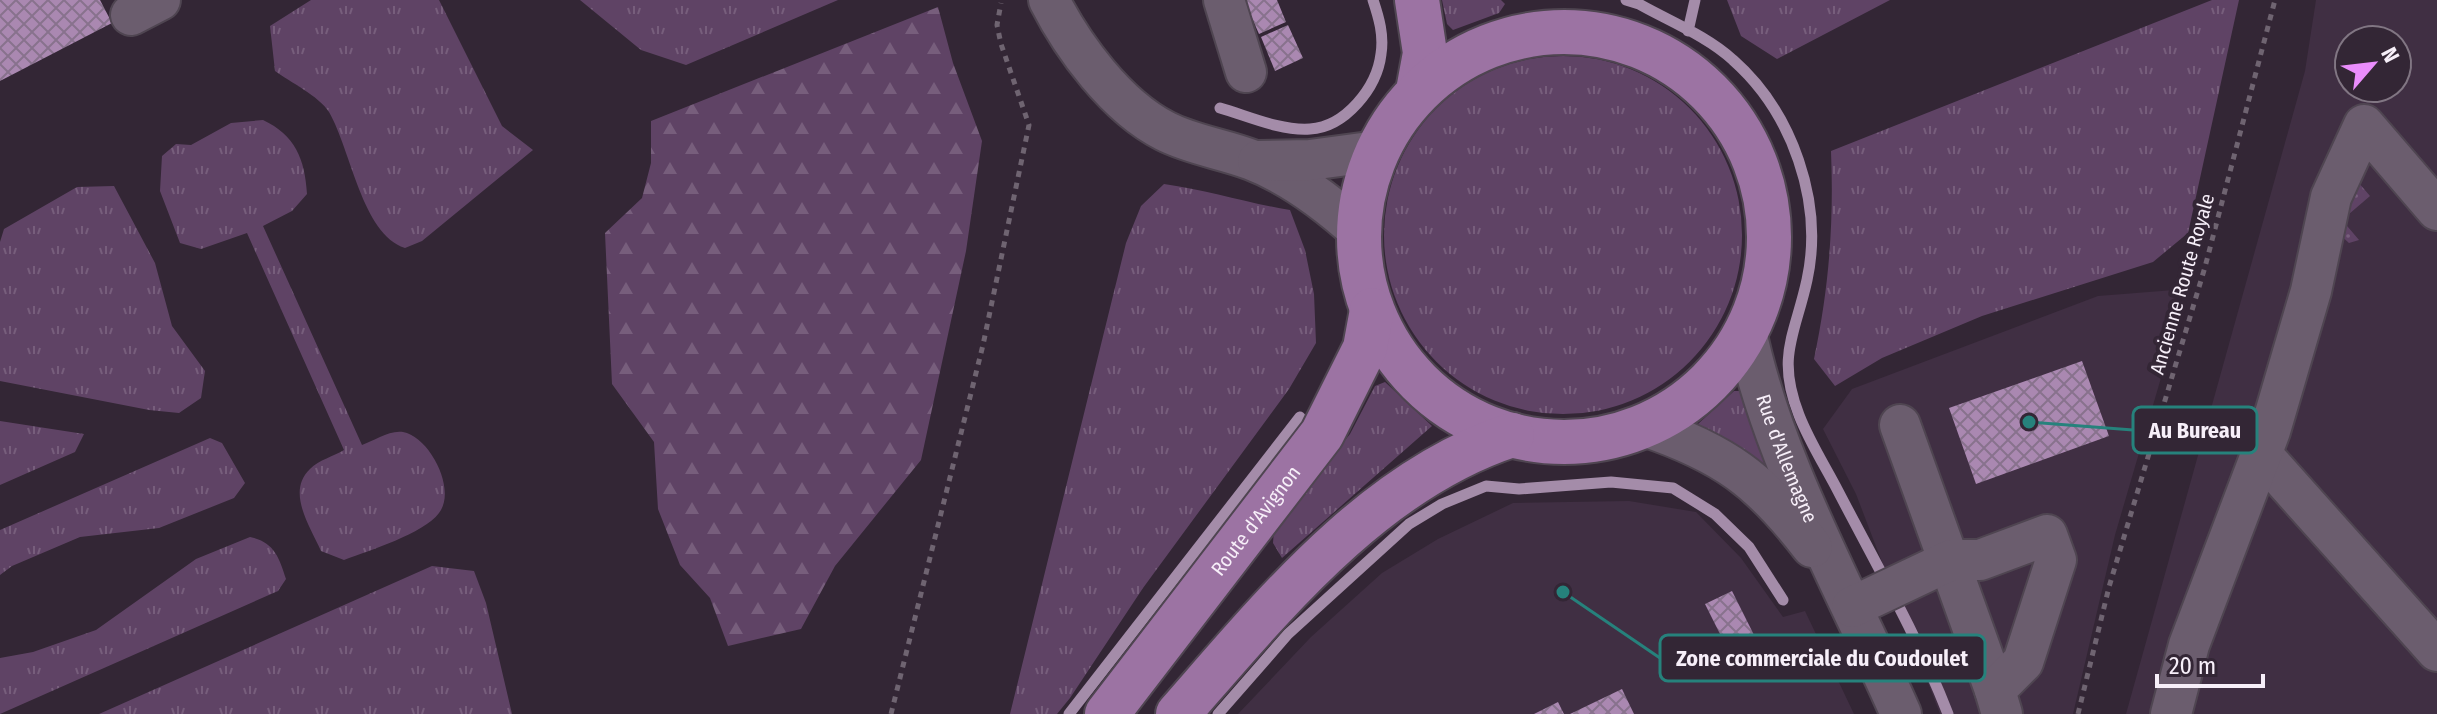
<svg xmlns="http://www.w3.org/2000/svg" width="2437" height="714" viewBox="0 0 2437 714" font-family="'Fira Sans Condensed',sans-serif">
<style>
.built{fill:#402f43;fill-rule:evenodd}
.grass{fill:url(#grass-tufts)}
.forest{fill:url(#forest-firs)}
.park{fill:url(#park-dots)}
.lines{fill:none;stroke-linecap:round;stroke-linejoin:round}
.stream{stroke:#a48ca9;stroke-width:11}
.building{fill:url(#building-cross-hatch)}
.minor-casing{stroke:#4f4551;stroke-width:44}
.major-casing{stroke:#4f4551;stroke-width:48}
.path{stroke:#6f6471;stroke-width:5;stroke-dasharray:6 6;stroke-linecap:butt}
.minor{stroke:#6b5d6e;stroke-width:40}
.major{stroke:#9c73a3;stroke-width:44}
.labels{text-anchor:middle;stroke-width:8;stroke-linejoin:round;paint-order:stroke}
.street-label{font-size:20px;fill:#f7eff9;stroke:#332635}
.leader{fill:none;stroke:#26827c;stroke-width:3}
.callout-dot{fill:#26827c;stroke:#332635;stroke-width:3}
.callout{fill:#332635;stroke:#26827c;stroke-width:3}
.callout-label{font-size:22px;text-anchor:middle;font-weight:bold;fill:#f7eff9}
</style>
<defs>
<pattern id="grass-tufts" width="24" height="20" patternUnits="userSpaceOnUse" patternTransform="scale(2)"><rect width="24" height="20" fill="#5f4365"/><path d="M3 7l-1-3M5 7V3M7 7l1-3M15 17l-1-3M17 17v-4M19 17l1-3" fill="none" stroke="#775e7c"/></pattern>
<pattern id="forest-firs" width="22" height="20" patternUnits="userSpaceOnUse" patternTransform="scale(2)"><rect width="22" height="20" fill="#5f4365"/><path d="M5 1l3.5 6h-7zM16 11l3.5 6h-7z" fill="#775e7c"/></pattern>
<pattern id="park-dots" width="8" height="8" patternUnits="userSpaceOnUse" patternTransform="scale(2)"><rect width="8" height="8" fill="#5f4365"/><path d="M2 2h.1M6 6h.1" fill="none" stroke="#775e7c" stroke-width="1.8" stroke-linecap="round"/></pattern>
<pattern id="building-cross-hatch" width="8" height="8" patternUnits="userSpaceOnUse" patternTransform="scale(2)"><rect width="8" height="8" fill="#aa88b1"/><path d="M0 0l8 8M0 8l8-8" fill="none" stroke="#88728d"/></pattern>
</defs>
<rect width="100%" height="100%" fill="#332635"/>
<!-- built -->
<path class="built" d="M2316 0H2437V714H2126L2305 71ZM2349 40H2397V88H2349Z
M2187 289 2115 535 2073 714H1940L1856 494 1823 429 1852 389 2098 296Z
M1629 501 1696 512 1741 558 1783 617 1805 611 1854 714H1238L1311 637 1382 573 1438 539 1513 503Z"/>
<!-- grass -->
<path class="grass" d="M311 0H439L502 126 533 150 422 241 405 248C362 234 351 150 329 112 319 96 290 82 275 71L270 26Z
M580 0H838L686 65 641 50Z
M1442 0H1501L1505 4 1499 13 1453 30 1447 24Z
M1727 0H1890L1777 59 1741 36Z
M2212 0H2239L2188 233 2153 262 1982 316 1882 358 1835 386 1814 359C1829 288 1834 223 1831 151Z
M1384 235a179 179 0 1 1 358 0a179 179 0 1 1-358 0Z
M263 120C295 135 305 159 307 194L292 211 263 226 362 445C374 441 389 430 403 432 430 437 457 490 439 513 423 534 370 550 344 560L321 551C310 526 286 492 310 469 319 460 334 456 344 450L247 233 201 249 180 243 160 191 162 156 176 144 191 145 231 123Z
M1164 184C1207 190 1247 203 1290 210L1305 250 1314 294 1316 343 1289 389 1143 588 1070 698 1057 714H1010L1126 243 1141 206Z
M114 186 155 263 172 326 205 371 201 398 179 413 149 410 0 381V242L4 229 77 187Z
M1385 382 1432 426 1282 558 1273 543 1274 530 1350 434 1375 386Z
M1734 391H1742L1779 465 1767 475 1700 431 1698 424Z
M0 421 84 434 75 452 0 485Z
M210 438 222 443 245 483 234 498 159 528 80 537 12 566 0 575V530Z
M250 537C274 542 279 557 286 579L278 591 0 714V658L33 652 96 630 196 559Z
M432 566 474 571 486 603 512 714H99Z"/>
<!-- forest -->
<path class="forest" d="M938 7 953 63 982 141 966 251 921 460 835 566 801 629 728 646 710 598 680 565 658 509 654 442 612 384 605 233 642 198 651 163V121Z"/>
<!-- park -->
<path class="park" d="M2352 175 2370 196 2342 220 2359 240 2349 243 2337 232Z"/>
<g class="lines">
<!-- stream -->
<path class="stream" d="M1626 0 1639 4C1669 21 1707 36 1733 60 1792 112 1824 202 1807 280 1795 335 1776 356 1799 415 1809 441 1825 466 1838 491 1876 564 1918 637 1948 714
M1688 31 1695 0
M1220 108C1248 116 1280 131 1310 129 1345 127 1377 88 1381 54 1384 35 1379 18 1373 0
M1069 714 1300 417
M1218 714 1288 634 1409 524 1442 504 1486 486 1519 489 1611 482 1673 488 1715 514 1749 547 1783 600"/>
</g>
<!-- building -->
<path class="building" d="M0 0H100L112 23 0 81Z
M1244 0H1277L1286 22 1259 34Z
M1288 25 1303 58 1275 71 1261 37Z
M2082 361 2109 436 1976 484 1949 408Z
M1732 591 1755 637 1728 650 1705 604Z
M1622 689 1634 714H1570Z
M1558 702 1564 714H1534Z"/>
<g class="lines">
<defs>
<g id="minor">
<path d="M1049 0C1073 47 1116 106 1165 131 1192 145 1224 149 1252 160 1291 175 1328 203 1359 231"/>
<path d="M1224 0 1246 72"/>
<path d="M131 15 160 0"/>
<path d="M1258 161 1310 160 1377 151"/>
<path id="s1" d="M1746 331C1773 461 1848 593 1901 714"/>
<path d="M1900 425 1995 690"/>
<path d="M1644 426C1724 453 1761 480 1812 547"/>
<path d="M2262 455 2437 651"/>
<path d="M1852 607 1951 560H1980L2047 535 2056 560 2023 662 1995 690 2002 714"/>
<path d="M2171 714 2189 645 2270 431 2311 291 2331 197 2364 125 2437 210"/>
</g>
<g id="major">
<path d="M1417 0 1425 53 1418 91"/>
<circle cx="1564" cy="237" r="205"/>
<path id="s2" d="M1107 714 1322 434 1365 348 1372 310"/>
<path d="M1178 714C1271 608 1373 480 1512 435"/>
</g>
</defs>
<!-- minor casing -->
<use href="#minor" class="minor-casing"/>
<!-- major casing -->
<use href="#major" class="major-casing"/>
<!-- path -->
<path class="path" d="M891 714 983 345 1029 125 1001 44 997 25 1001 3
M2078 714 2109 587 2205 267 2275 0"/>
<!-- minor -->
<use href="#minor" class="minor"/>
<!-- major -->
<use href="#major" class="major"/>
</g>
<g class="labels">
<!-- street labels -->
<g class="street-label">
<text transform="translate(2182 284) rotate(-74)" y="7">Ancienne Route Royale</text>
<text dy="7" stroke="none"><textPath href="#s1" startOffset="134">Rue d'Allemagne</textPath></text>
<text dy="7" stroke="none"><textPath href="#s2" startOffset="244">Route d'Avignon</textPath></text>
</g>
</g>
<!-- callouts -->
<path class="leader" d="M2029 422L2133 430M1563 592L1660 658"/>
<g class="callout-dot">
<circle cx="2029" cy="422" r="8"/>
<circle cx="1563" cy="592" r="8"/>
</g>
<g class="callout">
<rect x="2133" y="407" width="124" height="46" rx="8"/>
<rect x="1660" y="635" width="325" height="46" rx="8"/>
</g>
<g class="callout-label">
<text x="2195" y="438">Au Bureau</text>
<text x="1822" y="666">Zone commerciale du Coudoulet</text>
</g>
<!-- north arrow -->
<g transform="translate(2373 64) rotate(62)"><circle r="38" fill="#332635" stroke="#817683" stroke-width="2"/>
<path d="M0-6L14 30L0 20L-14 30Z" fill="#ea8dfc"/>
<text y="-12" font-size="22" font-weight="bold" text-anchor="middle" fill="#f7eff9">N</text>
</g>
<!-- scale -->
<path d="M2157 674v12h106v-12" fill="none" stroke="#f7eff9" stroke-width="4"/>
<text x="2169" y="674" font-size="24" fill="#f7eff9" stroke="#332635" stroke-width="6" paint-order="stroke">20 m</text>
</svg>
